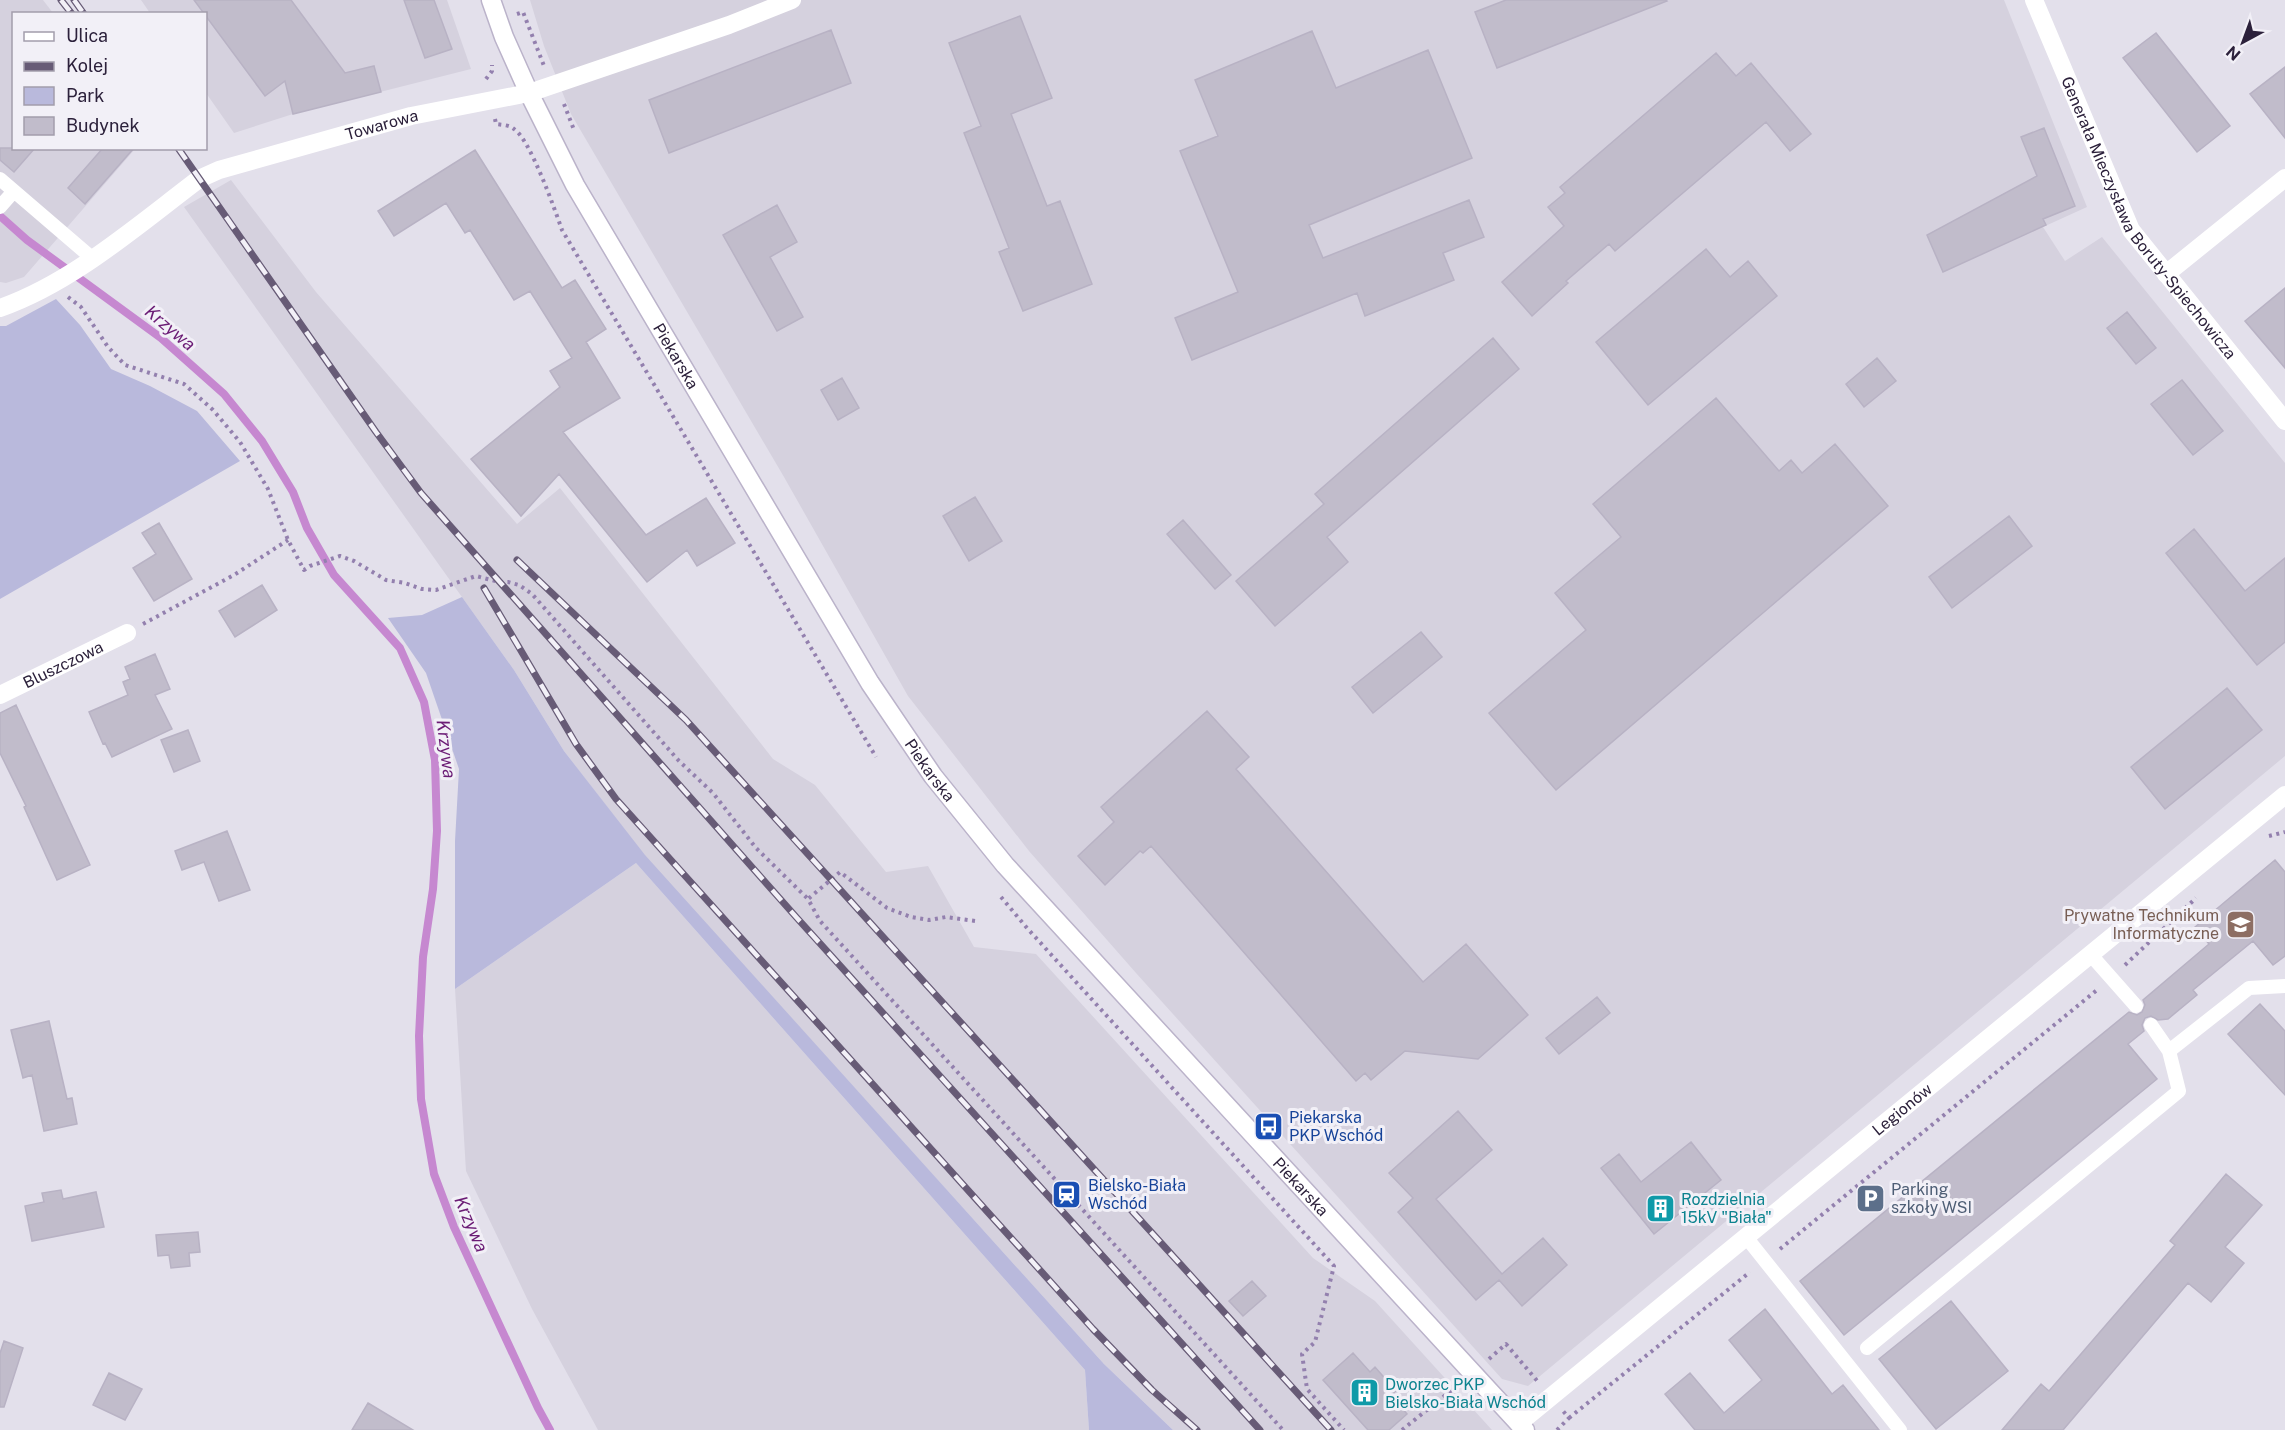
<svg xmlns="http://www.w3.org/2000/svg" width="2285" height="1430" viewBox="0 0 2285 1430" font-family="'Public Sans',sans-serif">
<style>
.built{fill:#d5d1de}
.green{fill:#b9b9dc}
.lines{fill:none;stroke-linecap:round;stroke-linejoin:round}
.stream{stroke:#c688d0;stroke-width:8}
.building{fill:#c1bccb;stroke:#b8b2c4;stroke-width:1.5}
.secondary-casing{stroke:#bbb3ca;stroke-width:21}
.path{stroke:#9380ae;stroke-width:4;stroke-dasharray:3 4.5;stroke-linecap:butt}
.lane{stroke:#fff;stroke-width:14}
.street{stroke:#fff;stroke-width:18}
.secondary{stroke:#fff;stroke-width:18}
.rail-casing{stroke:#675b76;stroke-width:7}
.rail{stroke:#f2f0f7;stroke-width:4.5;stroke-dasharray:14;stroke-linecap:butt}
.labels{text-anchor:middle;stroke-width:6;stroke-linejoin:round;paint-order:stroke}
.street-label{font-size:16px;fill:#2c213b;stroke:#f2f0f7}
.education-label{font-size:16px;fill:#785e54;stroke:#f2f0f7;text-anchor:end}
.transit-label{font-size:16px;fill:#164399;stroke:#f2f0f7;text-anchor:start}
.service-label{font-size:16px;fill:#4e5e75;stroke:#f2f0f7;text-anchor:start}
.culture-label{font-size:16px;fill:#0d838f;stroke:#f2f0f7;text-anchor:start}
.water-label{font-size:18px;font-style:italic;fill:#6b1c75;stroke:#f2f0f7}
</style>
<rect width="100%" height="100%" fill="#e3e0eb"/>
<!-- built -->
<path class="built" d="M0 0H43L53 13 14 14V148L135 149 24 277 6 283 0 282Z
M141 0H447L471 69 293 114 234 133 206 93V14L150 13Z
M530 0H2004L2087 207 2043 227 2065 261 2102 237 2285 463V756L1528 1386 1502 1379 1136 973 1029 851 908 696 784 477 571 114 544 46Z
M231 180 316 292 517 524 560 488 773 759 815 785 886 872 928 866 974 947 1036 954 1313 1258 1375 1301 1492 1430H1173L1104 1364 645 856 564 751 514 670 184 207Z
M636 863 1085 1370 1089 1430H598L532 1309 466 1171 455 989Z"/>
<!-- green -->
<path class="green" d="M56 299 80 325 111 369 150 386 197 411 240 461 0 599V326H6Z
M462 597 514 670 564 751 645 855 1104 1364 1173 1430H1089L1085 1370 636 863 455 989V841L459 769 426 673 388 618 422 615Z"/>
<g class="lines">
<!-- stream -->
<path class="stream" d="M0 216 27 240 161 338 224 394 262 441 293 492 307 528 334 575 400 648 424 702 435 760 437 831 433 889 423 957 419 1036 421 1099 434 1174 454 1227 538 1408 550 1430"/>
</g>
<!-- building -->
<path class="building" d="M194 0H291L345 73 374 66 381 92 293 114 285 81 265 96Z
M404 0H434L452 49 425 58Z
M1506 0H1666L1667 1 1497 68 1475 12Z
M1020 16 1052 98 1011 114 1047 206 1060 201 1092 284 1023 311 999 252 1009 248 964 133 981 126 949 43Z
M831 30 851 83 669 153 649 100Z
M1312 31 1336 88 1428 50 1472 158 1309 225 1323 258 1469 200 1484 237 1443 253 1454 280 1365 316 1357 293 1192 360 1175 318 1238 292 1180 151 1218 136 1195 80Z
M2156 33 2230 126 2197 152 2123 58Z
M1716 53 1736 76 1751 63 1811 134 1790 151 1766 122 1615 251 1609 244 1566 281 1568 283 1532 316 1502 282 1564 226 1548 207 1565 193 1560 187Z
M2285 67V138L2250 94Z
M2044 128 2075 206 2043 219 2046 225 1943 272 1927 235 2037 176 2021 137Z
M0 148H35L14 172 0 160Z
M103 148H134L85 204 68 188Z
M475 150 562 288 575 280 606 329 586 342 620 398 563 432 646 535 706 498 735 543 697 566 687 550 647 582 559 474 521 516 471 459 560 387 550 371 572 358 530 291 514 300 470 230 465 233 446 203 394 236 378 211Z
M777 205 797 242 770 257 803 317 777 331 723 235Z
M1706 249 1730 277 1748 261 1777 296 1648 405 1596 342Z
M2285 288V368L2245 321Z
M2127 312 2156 348 2136 364 2107 328Z
M1493 338 1519 369 1327 537 1348 562 1275 626 1236 581 1324 504 1315 494Z
M1877 358 1896 381 1864 407 1846 384Z
M842 378 859 408 838 420 821 390Z
M2182 380 2223 431 2193 455 2151 404Z
M1716 398 1779 471 1791 460 1802 473 1835 444 1888 506 1556 790 1489 713 1586 630 1555 593 1621 537 1593 504Z
M975 497 1002 541 969 561 943 516Z
M2009 516 2032 546 1952 608 1929 577Z
M1183 520 1231 575 1215 589 1167 534Z
M159 523 192 579 154 601 133 568 156 554 142 533Z
M2194 529 2245 591 2285 558V642L2257 665 2166 553Z
M262 585 277 610 235 637 219 611Z
M1421 632 1442 657 1373 713 1352 687Z
M155 654 170 689 155 695 172 729 112 757 105 743 103 744 89 712 128 695 123 682 130 679 125 667Z
M2227 688 2262 730 2165 809 2131 767Z
M16 705 90 865 57 880 24 807 26 806 0 753V713Z
M1207 711 1249 757 1236 769 1423 982 1466 944 1528 1015 1478 1059 1405 1051 1371 1080 1365 1073 1356 1081 1151 846 1143 853 1140 851 1105 885 1078 856 1114 822 1101 807Z
M188 730 200 761 174 772 161 740Z
M227 831 250 890 219 901 204 862 182 870 175 851Z
M2275 860 2285 872V956L2273 965 2253 941 2193 990 2197 995 2168 1019 2158 1020 2151 1016 2145 1018 2142 1025 2144 1031 2128 1044 2157 1079 1844 1335 1800 1281 2129 1012 2137 1015 2142 1012 2145 1005 2143 1000 2209 944 2195 927Z
M1597 997 1610 1013 1559 1054 1546 1038Z
M2260 1004 2285 1031V1095L2228 1034Z
M49 1021 67 1099 72 1098 77 1124 44 1131 32 1075 23 1078 11 1030Z
M1458 1111 1492 1150 1436 1199 1502 1274 1543 1238 1567 1265 1522 1306 1499 1280 1476 1300 1398 1212 1413 1198 1389 1173Z
M1691 1142 1721 1180 1654 1234 1601 1168 1619 1154 1641 1182Z
M2226 1174 2262 1205 2225 1247 2244 1263 2211 1302 2188 1283 2063 1430H2002L2041 1384 2049 1391 2175 1245 2170 1241Z
M61 1190 63 1199 96 1192 104 1227 32 1241 25 1206 44 1202 42 1193Z
M198 1232 200 1252 189 1253 190 1266 171 1268 169 1255 158 1256 156 1235Z
M1252 1281 1266 1296 1243 1316 1229 1301Z
M1951 1301 2008 1371 1936 1429 1879 1359Z
M1765 1309 1832 1394 1843 1385 1879 1430H1695L1665 1394 1690 1373 1724 1413 1762 1380 1729 1340Z
M4 1341 23 1348 4 1407H0V1353Z
M1353 1353 1370 1372 1375 1367 1396 1391 1391 1395 1407 1414 1389 1430H1368L1323 1380Z
M109 1373 142 1389 125 1420 93 1405Z
M368 1403 413 1430H352Z"/>
<g class="lines">
<defs>
<g id="secondary">
<path id="s5" d="M491 0 504 37 529 93 575 185 870 683 933 776 1005 865 1525 1430"/>
</g>
</defs>
<!-- secondary casing -->
<use href="#secondary" class="secondary-casing"/>
<!-- path -->
<path class="path" d="M517 14 523 12 544 66
M486 79 492 71V65
M564 104 574 130
M495 119 496 124C502 125 510 125 514 129 530 139 555 210 562 230L876 757
M68 297 81 307 108 347 125 365 184 384 213 410 240 442 268 489 288 540 304 570 310 566 340 556 354 561 386 580 405 583 422 589 436 590 476 576 499 582H508L519 585 532 594 679 761 713 793 756 848 808 899
M143 624 234 575 288 540
M2269 836 2285 832
M1001 897 1027 928 1334 1266 1315 1342 1302 1354 1307 1389 1344 1430
M975 921 946 917 929 920 911 917 887 908 840 872 808 899 820 921 1283 1430
M2125 965 2196 898
M1780 1249 2097 990
M1489 1359 1506 1344 1539 1383
M1569 1418 1750 1272
M1402 1430 1458 1385
M1557 1430 1569 1418 1563 1411"/>
<!-- lane -->
<path class="lane" d="M0 179 92 258
M0 207 14 191
M2091 955 2136 1006
M2151 1025 2169 1051 2249 988 2285 986
M1746 1237 1900 1430
M1867 1348 2179 1091 2169 1051"/>
<!-- street -->
<g class="street">
<path id="s1" d="M2034 0 2131 230 2285 421"/>
<path d="M2166 274 2285 178"/>
<path id="s2" d="M0 308C72 283 138 225 199 179L219 170 411 116 529 93 729 25 792 0"/>
<path id="s3" d="M0 695 127 633"/>
<path id="s4" d="M1519 1423 2285 795"/>
</g>
<!-- secondary -->
<use href="#secondary" class="secondary"/>
<defs>
<path id="rail" d="M61 0 72 14
M74 0 84 14
M178 148 376 432 421 493 797 918 1260 1430
M517 560 686 720 1331 1430
M484 588 576 744 616 799 1093 1329 1152 1390 1197 1430"/>
</defs>
<!-- rail casing -->
<use href="#rail" class="rail-casing"/>
<!-- rail -->
<use href="#rail" class="rail"/>
</g>
<!-- icons -->
<defs>
<symbol id="school-square" viewBox="-11 -11 22 22"><rect x="-9" y="-9" width="18" height="18" rx="4" fill="#8d6e63" stroke="#f2f0f7"/><path d="M0-5L7-2L0 1L-7-2ZM-4 1L0 2.5L4 1V4Q0 6-4 4Z" fill="#fff"/></symbol>
<symbol id="bus-square" viewBox="-11 -11 22 22"><rect x="-9" y="-9" width="18" height="18" rx="4" fill="#1a4fb4" stroke="#f2f0f7"/><path d="M-5-6H5V4H4V6H2V4H-2V6H-4V4H-5ZM-3.5-4V0h7V-4ZM-3.5 1.2v1.5H-2V1.2ZM2 1.2v1.5H3.5V1.2Z" fill="#fff"/></symbol>
<symbol id="station-square" viewBox="-11 -11 22 22"><rect x="-9" y="-9" width="18" height="18" rx="4" fill="#1a4fb4" stroke="#f2f0f7"/><path d="M-3-6H3Q5-6 5-4V2Q5 4 3 4L4.5 6H3L1.5 4h-3L-3 6H-4.5L-3 4Q-5 4-5 2V-4Q-5-6-3-6ZM-3.5-4v3h7v-3ZM-3.5 1v1.5H-2V1ZM2 1v1.5H3.5V1Z" fill="#fff"/></symbol>
<symbol id="parking-square" viewBox="-11 -11 22 22"><rect x="-9" y="-9" width="18" height="18" rx="4" fill="#5c6f8a" stroke="#f2f0f7"/><path d="M-3.5-5.5H1a3.5 3.5 0 0 1 0 7H-1V5.5H-3.5ZM-1-3.4V-.6H.8a1.4 1.4 0 0 0 0-2.8Z" fill="#fff"/></symbol>
<symbol id="building-square" viewBox="-11 -11 22 22"><rect x="-9" y="-9" width="18" height="18" rx="4" fill="#0f9aa8" stroke="#f2f0f7"/><path d="M-4-6H4V6H1V3H-1V6H-4ZM-2.5-4.3h1.7v1.8h-1.7ZM.8-4.3h1.7v1.8H.8ZM-2.5-1h1.7V.8h-1.7ZM.8-1h1.7V.8H.8Z" fill="#fff"/></symbol>
</defs>
<g fill-rule="evenodd">
<use href="#school-square" x="2224" y="908" width="33" height="33"/>
<use href="#bus-square" x="1252" y="1110" width="33" height="33"/>
<use href="#station-square" x="1050" y="1178" width="33" height="33"/>
<use href="#parking-square" x="1854" y="1182" width="33" height="33"/>
<use href="#building-square" x="1644" y="1192" width="33" height="33"/>
<use href="#building-square" x="1348" y="1376" width="33" height="33"/>
</g>
<g class="labels">
<!-- street labels -->
<g class="street-label">
<text dy="6" stroke="none"><textPath href="#s2" startOffset="429">Towarowa</textPath></text>
<text dy="6" stroke="none"><textPath href="#s1" startOffset="248">Generała Mieczysława Boruty-Spiechowicza</textPath></text>
<text dy="6" stroke="none"><textPath href="#s5" startOffset="402">Piekarska</textPath></text>
<text dy="6" stroke="none"><textPath href="#s3" startOffset="70">Bluszczowa</textPath></text>
<text dy="6" stroke="none"><textPath href="#s5" startOffset="888">Piekarska</textPath></text>
<text dy="6" stroke="none"><textPath href="#s4" startOffset="495">Legionów</textPath></text>
<text dy="6" stroke="none"><textPath href="#s5" startOffset="1446">Piekarska</textPath></text>
</g>
<!-- education labels -->
<g class="education-label">
<text x="2219" y="921">Prywatne Technikum<tspan x="2219" dy="18">Informatyczne</tspan></text>
</g>
<!-- transit labels -->
<g class="transit-label">
<text x="1289" y="1123">Piekarska<tspan x="1289" dy="18">PKP Wschód</tspan></text>
<text x="1088" y="1191">Bielsko-Biała<tspan x="1088" dy="18">Wschód</tspan></text>
</g>
<!-- service labels -->
<g class="service-label">
<text x="1891" y="1195">Parking<tspan x="1891" dy="18">szkoły WSI</tspan></text>
</g>
<!-- culture labels -->
<g class="culture-label">
<text x="1681" y="1205">Rozdzielnia<tspan x="1681" dy="18">15kV "Biała"</tspan></text>
<text x="1385" y="1390">Dworzec PKP<tspan x="1385" dy="18">Bielsko-Biała Wschód</tspan></text>
</g>
<!-- water labels -->
<g class="water-label">
<text transform="translate(170 328) rotate(40)" y="6">Krzywa</text>
<text transform="translate(446 749) rotate(83)" y="6">Krzywa</text>
<text transform="translate(471 1224) rotate(67)" y="6">Krzywa</text>
</g>
</g>
<!-- legend -->
<rect x="12" y="12" width="195" height="138" fill="#f2f0f7" stroke="#a39dac" stroke-width="1.5"/>
<rect x="24" y="32" width="30" height="9" fill="#ffffff" stroke="#a39dac" stroke-width="1.5"/>
<text x="66" y="42" font-size="18" fill="#2c213b">Ulica</text>
<rect x="24" y="62" width="30" height="9" fill="#675b76" stroke="#a39dac" stroke-width="1.5"/>
<text x="66" y="72" font-size="18" fill="#2c213b">Kolej</text>
<rect x="24" y="87" width="30" height="18" fill="#b9b9dc" stroke="#a39dac" stroke-width="1.5"/>
<text x="66" y="102" font-size="18" fill="#2c213b">Park</text>
<rect x="24" y="117" width="30" height="18" fill="#c1bccb" stroke="#a39dac" stroke-width="1.5"/>
<text x="66" y="132" font-size="18" fill="#2c213b">Budynek</text>
<!-- north arrow -->
<g transform="translate(2243 42) rotate(221)" stroke="#f2f0f7" stroke-width="4.5" paint-order="stroke">
<path d="M0-4.5L10 22L0 15L-10 22Z" fill="#2c213b"/>
<text y="-9" font-size="16" font-weight="bold" text-anchor="middle" fill="#2c213b">N</text>
</g>
</svg>
